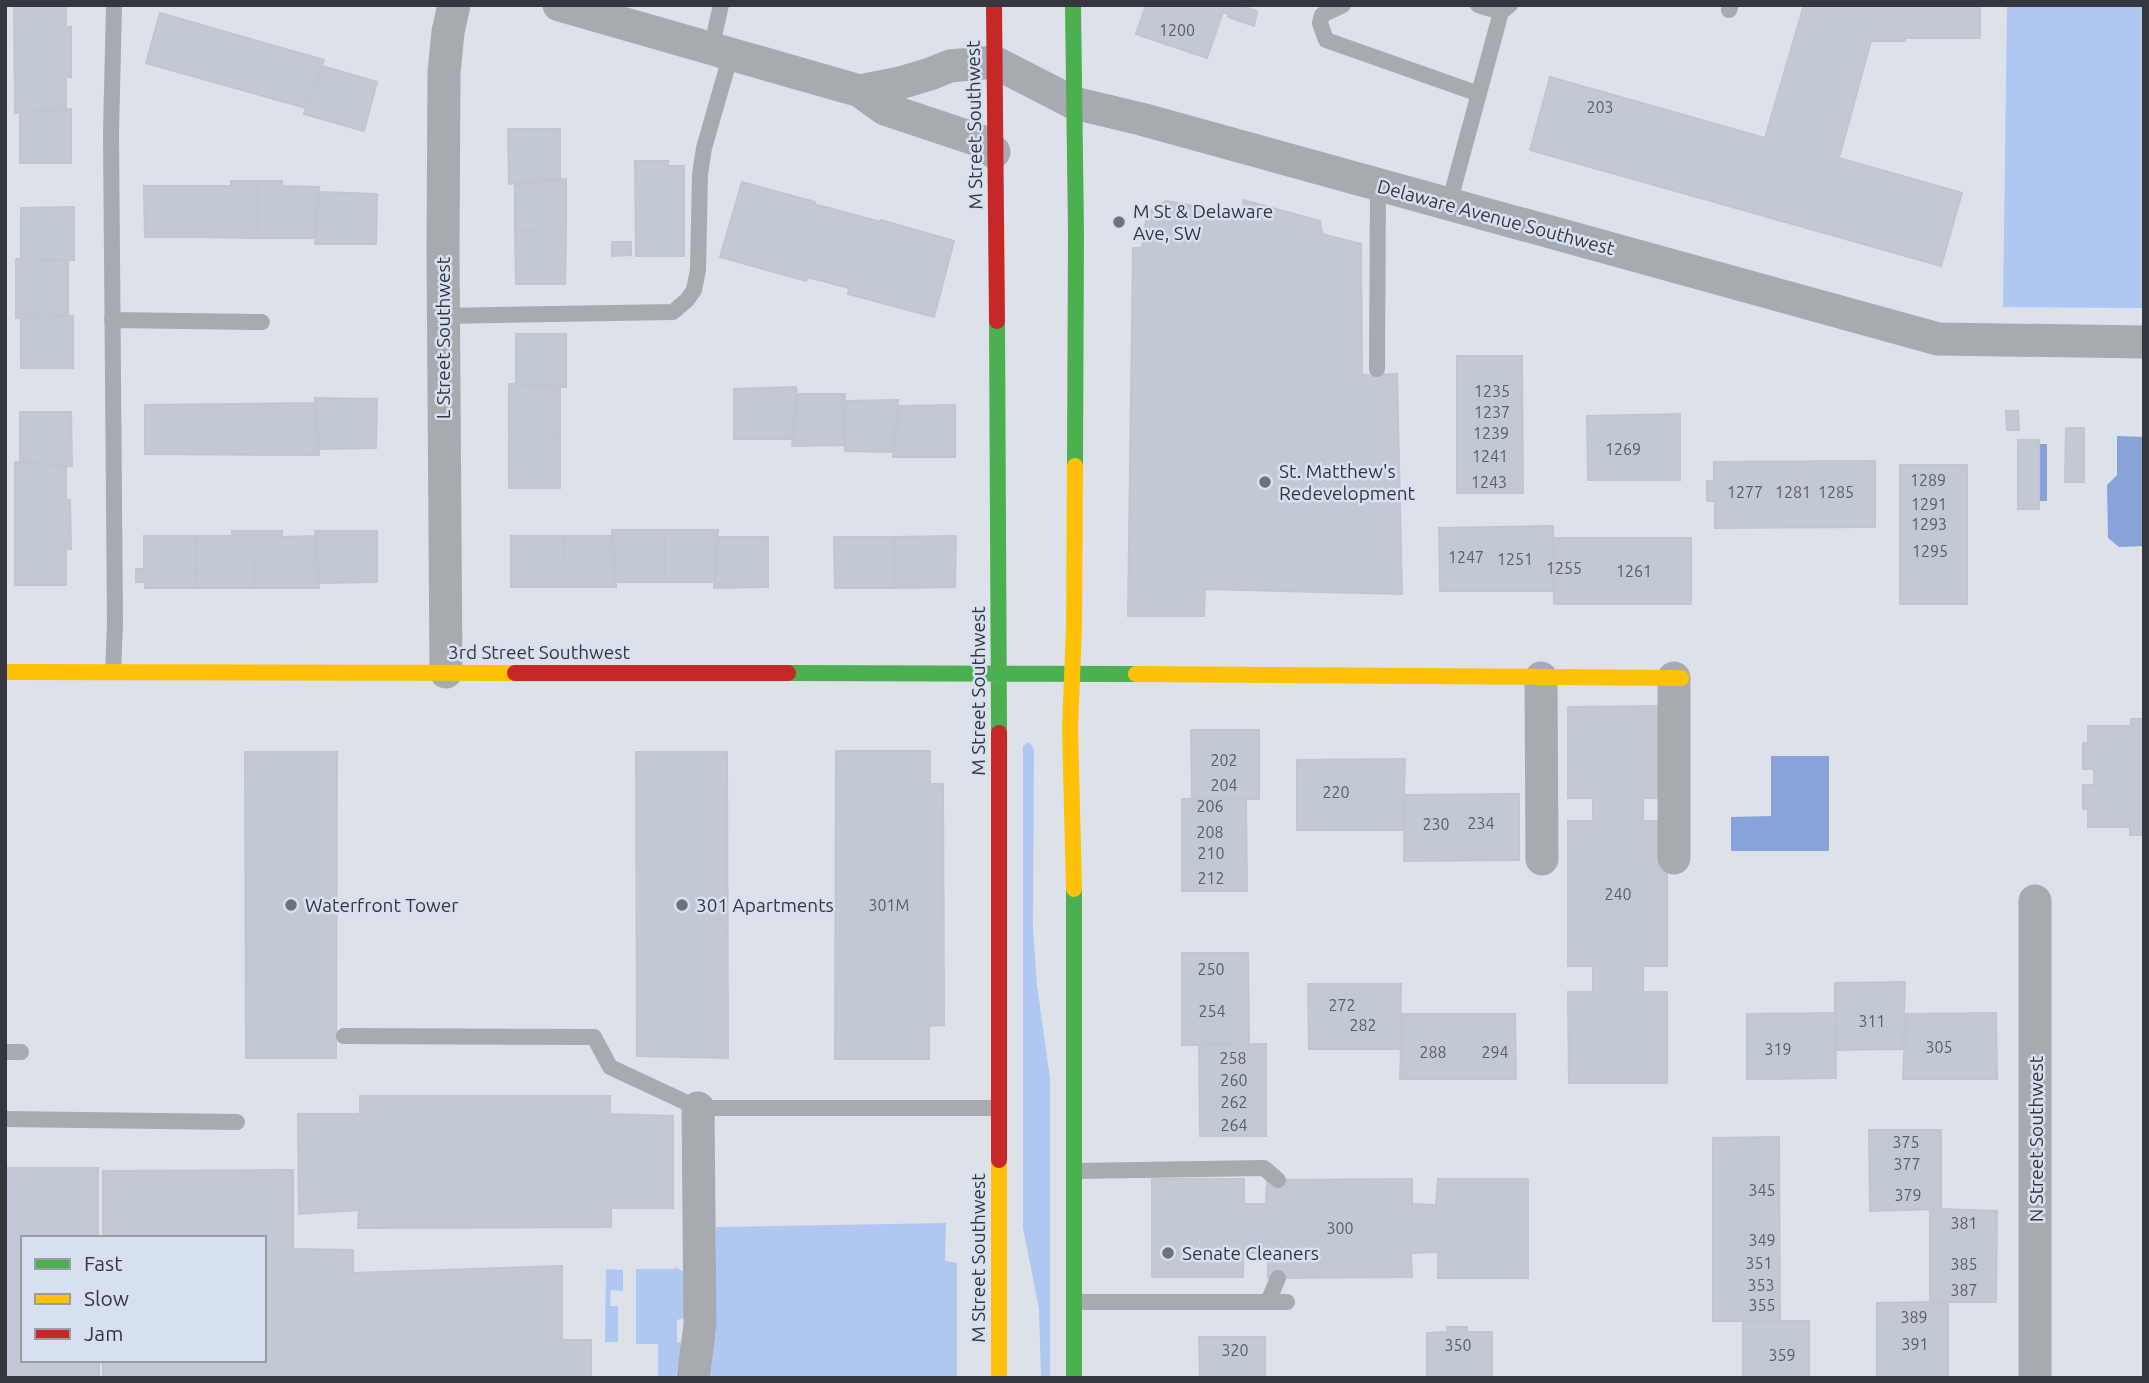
<svg xmlns="http://www.w3.org/2000/svg" width="2149" height="1383" viewBox="0 0 2149 1383" font-family="Ubuntu,sans-serif">
<style>
.green{fill:#b0c7f2}
.water{fill:#88a3d8}
.building{fill:#c3c8d5;stroke:#c2c5cc;stroke-width:2}
.lines{fill:none;stroke-linecap:round;stroke-linejoin:round}
.lane{stroke:#a7aaae;stroke-width:16}
.street{stroke:#a7aaae;stroke-width:33}
.fast{stroke:#4caf50;stroke-width:16}
.slow{stroke:#ffc107;stroke-width:16}
.jam{stroke:#c62828;stroke-width:16}
.poi-dot{fill:#6f727a;stroke:#d7e0f0;stroke-width:2.5}
.labels{text-anchor:middle;stroke-width:5;stroke-linejoin:round;paint-order:stroke}
.number-label{font-size:16px;fill:#5b5e66}
.street-label{font-size:19px;fill:#34373d;stroke:#d7e0f0}
.poi-label{font-size:19px;fill:#34373d;stroke:#d7e0f0;text-anchor:start}
</style>
<rect width="100%" height="100%" fill="#dde1ea"/>
<!-- green -->
<path class="green" d="M2007 5H2144V308L2003 307Z
M1029 742 1034 749 1033 928 1037 985 1050 1079V1378H1041L1039 1309 1023 1228V746Z
M946 1223 945 1261 957 1263V1378H706L716 1333V1227Z
M675 1267 684 1272 685 1318 677 1320V1342L683 1343 675 1378H658V1344H636V1269H675Z
M606 1269 623 1270V1291L611 1290 610 1306H618V1342H605Z"/>
<!-- water -->
<path class="water" d="M2117 436 2144 437V546L2119 547 2108 538 2107 485 2117 475Z
M2018 444H2047V501H2018Z
M1771 756H1829V851H1731V817L1771 816Z"/>
<!-- building -->
<path class="building" d="M14 5H66V27H71V77H66V109L15 113Z
M1146 5H1238L1257 11 1254 26 1228 17 1229 14 1223 12 1207 58 1136 34Z
M1804 5H1980V38H1905V41H1871L1839 158 1962 193 1941 266 1530 150 1550 77 1765 138Z
M160 13 324 60 306 108 146 63Z
M322 66 377 82 364 131 304 114Z
M71 109V163H20V113Z
M508 129H560V179L509 184Z
M635 161H668V166H684V256H636Z
M566 179V232L515 231V184Z
M231 181H258V238L200 237V186H231Z
M258 181H282V186L319 187 314 238H258Z
M742 182 815 202 814 204 881 222V220L954 241 934 317 848 294 849 288 807 277 806 281 720 257Z
M144 186H200V237H145Z
M319 192 377 194 376 244H315Z
M1243 200 1320 221 1322 234 1361 244 1362 375 1397 374 1402 594 1205 589 1204 616H1128L1133 248H1142L1147 214 1156 206 1166 201 1244 214Z
M74 207V260L21 259V208Z
M515 231 566 232 565 284H516Z
M612 242H631V255L612 256Z
M16 259 68 260V316L16 318Z
M73 316V368H21V318Z
M516 334H566V387L516 384Z
M1457 356H1522L1523 493H1457Z
M509 384 560 387V437H509Z
M796 387 797 394 792 439H734V389Z
M797 394H845L844 445 792 446Z
M315 398 377 399 376 448 319 449Z
M898 400 893 452 845 451V401Z
M315 403 319 455 145 454V405Z
M955 405V457H893L899 406Z
M2006 411H2018L2019 430H2007Z
M20 412H71L72 466 20 462Z
M1680 414V480H1588L1587 416Z
M2066 428H2084V482H2065Z
M509 437H560V488H509Z
M2018 440H2039V509H2018Z
M1875 461V527L1715 528V501H1707V481H1714V462Z
M15 462 66 466V500H70L71 549H66V585H15Z
M1900 465H1967V604H1900Z
M1553 526 1554 591H1440L1439 528Z
M612 530H665V582H616Z
M665 530H718L714 582H665Z
M232 531H256L255 588H195L196 536H232Z
M256 531H282V537L315 536 319 588H255Z
M315 531H377V582L319 583Z
M144 536H196L195 588H145V582H136V569H144Z
M511 536H564L562 587H511Z
M564 536H612L616 587H562Z
M956 536 955 587 894 588 895 537Z
M718 537H768V587L714 588Z
M834 537H895L894 588H835Z
M1553 538H1691V604H1554Z
M1667 706V798H1643V821H1667V966H1643V992H1667V1083H1569L1568 992H1593V966H1568V821H1593V798H1568V707Z
M2131 719H2144V835H2130V827H2088V809H2083V785H2094V769H2083V743H2088V726H2131Z
M1191 730H1259V799H1192Z
M836 751H930V784H943L944 1025 929 1026V1059H835Z
M245 752H337L336 1058H246Z
M636 752H727L728 1058 637 1056Z
M1405 759 1403 830H1297V760Z
M1519 794V860L1404 861 1405 795Z
M1182 799H1246L1247 891H1182Z
M1182 953H1248L1249 1044 1182 1045Z
M1905 982 1903 1049 1835 1050V983Z
M1308 984H1401L1400 1049H1309Z
M1835 1013 1836 1078 1747 1079V1014Z
M1996 1013 1997 1079H1903L1906 1014Z
M1402 1014H1515L1516 1079H1400Z
M1266 1044V1136H1200L1199 1045Z
M360 1096H610V1114L673 1116V1208H611V1227L358 1228 359 1210 299 1214 298 1114H360Z
M1869 1130H1941V1209L1870 1211Z
M1779 1137 1780 1321H1713V1138Z
M5 1168H98V1238H23V1360H99V1378H5Z
M293 1170V1249L353 1250V1273L562 1266V1340H591V1378H103V1360H264V1238H103V1171Z
M1152 1179H1244V1204H1266L1267 1180 1412 1179V1204L1436 1205 1438 1179H1528V1278H1438V1252L1411 1253 1412 1277 1268 1278V1253H1243V1277H1152Z
M1941 1209 1997 1211 1996 1302H1930V1211Z
M1930 1302 1948 1303V1378H1877V1303Z
M1743 1321H1809V1378H1743Z
M1447 1327H1467V1332H1492V1378H1427V1333L1447 1332Z
M1199 1337H1265V1378H1200Z"/>
<g class="lines">
<!-- lane -->
<path class="lane" d="M1343 5 1322 15 1320 23 1326 40 1479 94
M1478 5 1501 12
M1729 10 1731 5
M711 49 721 5
M1449 204 1501 12 1510 5
M443 316 673 312 687 300 694 290 698 270 700 174 704 148 731 54
M112 320 262 322
M1377 369 1378 184
M113 672 115 624 111 133 114 5
M344 1036 594 1037 610 1067 698 1108H999
M5 1052H21
M5 1119 237 1122
M1075 1171 1264 1168 1278 1180
M1074 1302H1287
M1268 1302 1278 1278"/>
<!-- street -->
<path class="street" d="M559 5 860 91 885 109 978 140 994 152
M860 91 900 83 930 74 950 66 994 62 1074 103 1141 119 1938 339 2144 342
M446 672 443 252 444 72 448 32 454 5
M1541 678 1542 859
M1674 678V858
M2035 901V1378
M693 1378 700 1325 698 1108"/>
<!-- fast -->
<path class="fast" d="M1073 5 1076 233 1075 466
M997 321 999 733
M788 673 1136 674
M1074 889V1378"/>
<!-- slow -->
<path class="slow" d="M5 672 515 673
M1136 674 1681 678
M1074 889 1070 728 1074 628 1075 466
M999 1160V1378"/>
<!-- jam -->
<path class="jam" d="M994 5 997 321
M515 673H788
M999 733V1160"/>
</g>
<!-- markers -->
<g class="poi-dot">
<circle cx="1119" cy="222" r="7"/>
<circle cx="1265" cy="482" r="7"/>
<circle cx="291" cy="905" r="7"/>
<circle cx="682" cy="905" r="7"/>
<circle cx="1168" cy="1253" r="7"/>
</g>
<g class="labels">
<!-- number labels -->
<g class="number-label">
<text x="1177" y="36">1200</text>
<text x="1600" y="113">203</text>
<text x="1492" y="397">1235</text>
<text x="1492" y="418">1237</text>
<text x="1491" y="439">1239</text>
<text x="1623" y="455">1269</text>
<text x="1490" y="462">1241</text>
<text x="1928" y="486">1289</text>
<text x="1489" y="488">1243</text>
<text x="1745" y="498">1277</text>
<text x="1793" y="498">1281</text>
<text x="1836" y="498">1285</text>
<text x="1929" y="510">1291</text>
<text x="1929" y="530">1293</text>
<text x="1930" y="557">1295</text>
<text x="1466" y="563">1247</text>
<text x="1515" y="565">1251</text>
<text x="1564" y="574">1255</text>
<text x="1634" y="577">1261</text>
<text x="1224" y="766">202</text>
<text x="1224" y="791">204</text>
<text x="1336" y="798">220</text>
<text x="1210" y="812">206</text>
<text x="1481" y="829">234</text>
<text x="1436" y="830">230</text>
<text x="1210" y="838">208</text>
<text x="1211" y="859">210</text>
<text x="1211" y="884">212</text>
<text x="1618" y="900">240</text>
<text x="889" y="911">301M</text>
<text x="1211" y="975">250</text>
<text x="1342" y="1011">272</text>
<text x="1212" y="1017">254</text>
<text x="1872" y="1027">311</text>
<text x="1363" y="1031">282</text>
<text x="1939" y="1053">305</text>
<text x="1778" y="1055">319</text>
<text x="1433" y="1058">288</text>
<text x="1495" y="1058">294</text>
<text x="1233" y="1064">258</text>
<text x="1234" y="1086">260</text>
<text x="1234" y="1108">262</text>
<text x="1234" y="1131">264</text>
<text x="1906" y="1148">375</text>
<text x="1907" y="1170">377</text>
<text x="1762" y="1196">345</text>
<text x="1908" y="1201">379</text>
<text x="1964" y="1229">381</text>
<text x="1340" y="1234">300</text>
<text x="1762" y="1246">349</text>
<text x="1759" y="1269">351</text>
<text x="1964" y="1270">385</text>
<text x="1761" y="1291">353</text>
<text x="1964" y="1296">387</text>
<text x="1762" y="1311">355</text>
<text x="1914" y="1323">389</text>
<text x="1915" y="1350">391</text>
<text x="1458" y="1351">350</text>
<text x="1235" y="1356">320</text>
<text x="1782" y="1361">359</text>
</g>
<!-- street labels -->
<g class="street-label">
<text transform="translate(974 125) rotate(-91)" y="7">M Street Southwest</text>
<text transform="translate(1496 217) rotate(15)" y="7">Delaware Avenue Southwest</text>
<text transform="translate(443 338) rotate(-90)" y="7">L Street Southwest</text>
<text x="539" y="659">3rd Street Southwest</text>
<text transform="translate(978 691) rotate(-90)" y="7">M Street Southwest</text>
<text transform="translate(2036 1139) rotate(-90)" y="7">N Street Southwest</text>
<text transform="translate(978 1258) rotate(-90)" y="7">M Street Southwest</text>
</g>
<!-- poi labels -->
<g class="poi-label">
<text x="1133" y="218">M St &amp; Delaware<tspan x="1133" dy="22">Ave, SW</tspan></text>
<text x="1279" y="478">St. Matthew's<tspan x="1279" dy="22">Redevelopment</tspan></text>
<text x="305" y="912">Waterfront Tower</text>
<text x="696" y="912">301 Apartments</text>
<text x="1182" y="1260">Senate Cleaners</text>
</g>
</g>
<!-- border -->
<rect width="2149" height="1383" fill="none" stroke="#34373d" stroke-width="14"/>
<!-- legend -->
<rect x="21" y="1236" width="245" height="126" fill="#d7e0f0" stroke="#969ca8" stroke-width="2"/>
<rect x="35" y="1259" width="35" height="10" fill="#4caf50" stroke="#969ca8" stroke-width="2"/>
<text x="84" y="1271" font-size="21" fill="#34373d">Fast</text>
<rect x="35" y="1294" width="35" height="10" fill="#ffc107" stroke="#969ca8" stroke-width="2"/>
<text x="84" y="1306" font-size="21" fill="#34373d">Slow</text>
<rect x="35" y="1329" width="35" height="10" fill="#c62828" stroke="#969ca8" stroke-width="2"/>
<text x="84" y="1341" font-size="21" fill="#34373d">Jam</text>
</svg>
